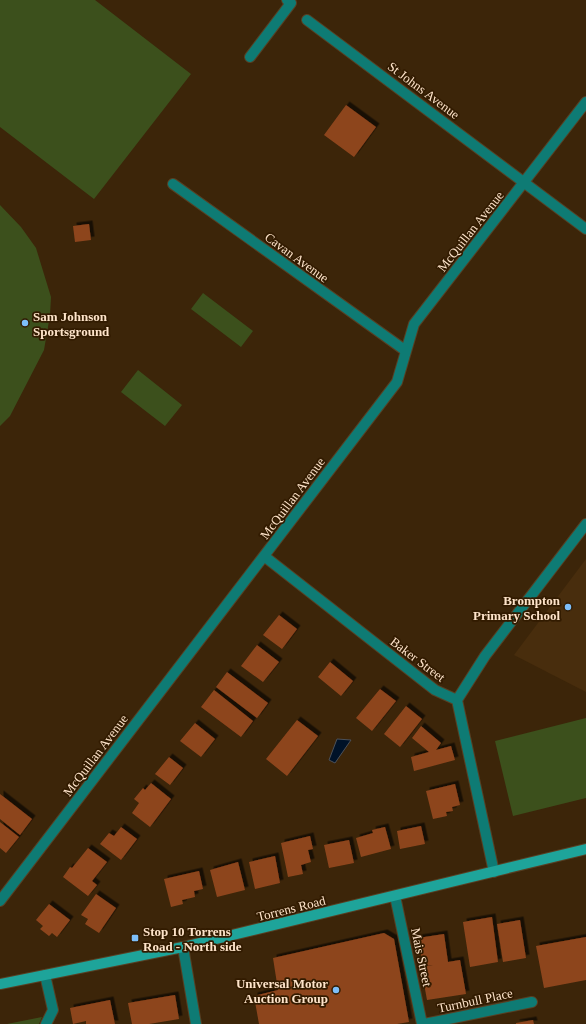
<svg xmlns="http://www.w3.org/2000/svg" width="586" height="1024" viewBox="0 0 586 1024" font-family="'Times New Roman',serif">
<style>
.built{fill:#482d0d}
.green{fill:#3c501c}
.water{fill:#001228;stroke:#4c5159}
.building{fill:#8d451d;filter:url(#shadow)}
.lines{fill:none;stroke-linecap:round;stroke-linejoin:round}
.street-casing{stroke:#574024;stroke-width:12}
.secondary-casing{stroke:#574024;stroke-width:12}
.street{stroke:#0e7b74;stroke-width:10}
.secondary{stroke:#1ea49a;stroke-width:10}
.poi-dot{fill:#7dbef9;stroke:#321b00;stroke-width:1.5}
.labels{text-anchor:middle;stroke-width:3.5;stroke-linejoin:round;paint-order:stroke}
.street-label{font-size:13px;fill:#fee4ca;stroke:#321b00}
.poi-label{font-size:13px;font-weight:bold;fill:#fee4ca;stroke:#321b00;text-anchor:start}
</style>
<defs>
<filter id="shadow"><feDropShadow dx="3.5" dy="-3.5" stdDeviation="0" flood-color="#0009"/></filter>
</defs>
<rect width="100%" height="100%" fill="#3c2509"/>
<!-- built -->
<path class="built" d="M586 559V692L514 655Z"/>
<!-- green -->
<path class="green" d="M0 0H95L191 74 94 199 0 127Z
M0 205 21 227 36 248 51 297 50 315 44 350 10 416 0 426Z
M203 293 253 331 241 347 191 309Z
M138 370 182 405 165 426 121 392Z
M586 718V798L513 816 495 741Z
M42 1017 39 1024H7Z"/>
<!-- water -->
<path class="water" d="M337 739 351 740 335 763 329 760Z"/>
<!-- building -->
<path class="building" d="M346 105 376 127 354 157 324 135Z
M89 224 91 240 75 242 73 226Z
M279 615 297 629 282 649 263 635Z
M257 645 279 662 263 682 241 666Z
M330 662 353 681 341 696 318 677Z
M227 672 268 703 257 718 216 687Z
M380 689 396 701 372 731 356 718Z
M214 690 253 721 241 737 201 707Z
M406 706 422 719 400 747 384 734Z
M297 720 318 736 287 776 266 759Z
M195 723 215 739 201 757 180 741Z
M421 726 441 743 436 750 451 746 455 760 414 771 411 757 429 752 412 738Z
M169 757 183 768 170 785 155 774Z
M151 783 171 799 150 827 132 813 139 803 134 799 143 788 145 790Z
M455 784 460 805 452 807 453 811 446 812 447 816 433 819 426 791Z
M0 794 32 819 20 835 0 819Z
M0 822 19 837 6 853 0 848Z
M421 826 425 844 400 849 397 831Z
M121 827 137 839 121 860 100 844 109 833 114 836Z
M385 827 391 849 361 857 356 838 373 833 372 830Z
M310 836 313 849 308 850 311 862 301 865 303 874 288 877 281 843Z
M349 840 354 863 329 868 324 845Z
M88 848 107 862 92 881 97 885 88 896 63 877 70 867 72 868Z
M275 856 280 883 255 889 249 862Z
M238 862 245 890 217 897 210 870Z
M199 871 203 889 194 891 195 897 182 900 183 904 171 907 164 879Z
M96 894 116 908 99 933 85 924 88 919 81 915Z
M49 904 70 920 57 937 52 933 49 936 40 929 43 926 36 920Z
M492 917 498 962 470 967 463 922Z
M520 920 526 958 503 962 497 924Z
M384 933 394 939 409 1022 397 1024H259L254 996 278 990 273 958Z
M444 934 448 962 460 960 466 994 427 1000 421 967 433 965 423 966 418 938Z
M586 937V980L544 988 536 946Z
M175 995 179 1019 149 1024H132L128 1003Z
M110 1000 115 1024H86V1021L73 1024 70 1008Z
M533 1020 534 1024H516V1023Z"/>
<g class="lines">
<defs>
<path id="street" d="M307 20 586 229
M250 57 291 3 287 0
M173 184 406 351
M264 556 435 690 457 700 494 872
M457 700 485 656 586 524
M395 896 422 1024
M0 901 397 382 414 324 586 102
M183 947 196 1024
M45 975 53 1010 46 1024
M424 1024 532 1002"/>
<path id="secondary" d="M0 984 183 947 586 849"/>
</defs>
<!-- street casing -->
<use href="#street" class="street-casing"/>
<!-- secondary casing -->
<use href="#secondary" class="secondary-casing"/>
<!-- street -->
<use href="#street" class="street"/>
<!-- secondary -->
<use href="#secondary" class="secondary"/>
</g>
<!-- markers -->
<g class="poi-dot">
<circle cx="25" cy="323" r="4"/>
<circle cx="568" cy="607" r="4"/>
<rect x="131" y="934" width="8" height="8" rx="2"/>
<circle cx="336" cy="990" r="4"/>
</g>
<g class="labels">
<!-- street labels -->
<g class="street-label">
<text transform="translate(424 90) rotate(37)" y="5">St Johns Avenue</text>
<text transform="translate(470 231) rotate(-52)" y="5">McQuillan Avenue</text>
<text transform="translate(297 257) rotate(36)" y="5">Cavan Avenue</text>
<text transform="translate(292 498) rotate(-53)" y="5">McQuillan Avenue</text>
<text transform="translate(418 659) rotate(37)" y="5">Baker Street</text>
<text transform="translate(95 755) rotate(-53)" y="5">McQuillan Avenue</text>
<text transform="translate(291 908) rotate(-14)" y="5">Torrens Road</text>
<text transform="translate(422 957) rotate(78)" y="5">Mais Street</text>
<text transform="translate(475 1000) rotate(-12)" y="5">Turnbull Place</text>
</g>
<!-- poi labels -->
<g class="poi-label">
<text x="33" y="321">Sam Johnson<tspan x="33" dy="15">Sportsground</tspan></text>
<text x="560" y="605" text-anchor="end">Brompton<tspan x="560" dy="15">Primary School</tspan></text>
<text x="143" y="936">Stop 10 Torrens<tspan x="143" dy="15">Road - North side</tspan></text>
<text x="328" y="988" text-anchor="end">Universal Motor<tspan x="328" dy="15">Auction Group</tspan></text>
</g>
</g>
</svg>
